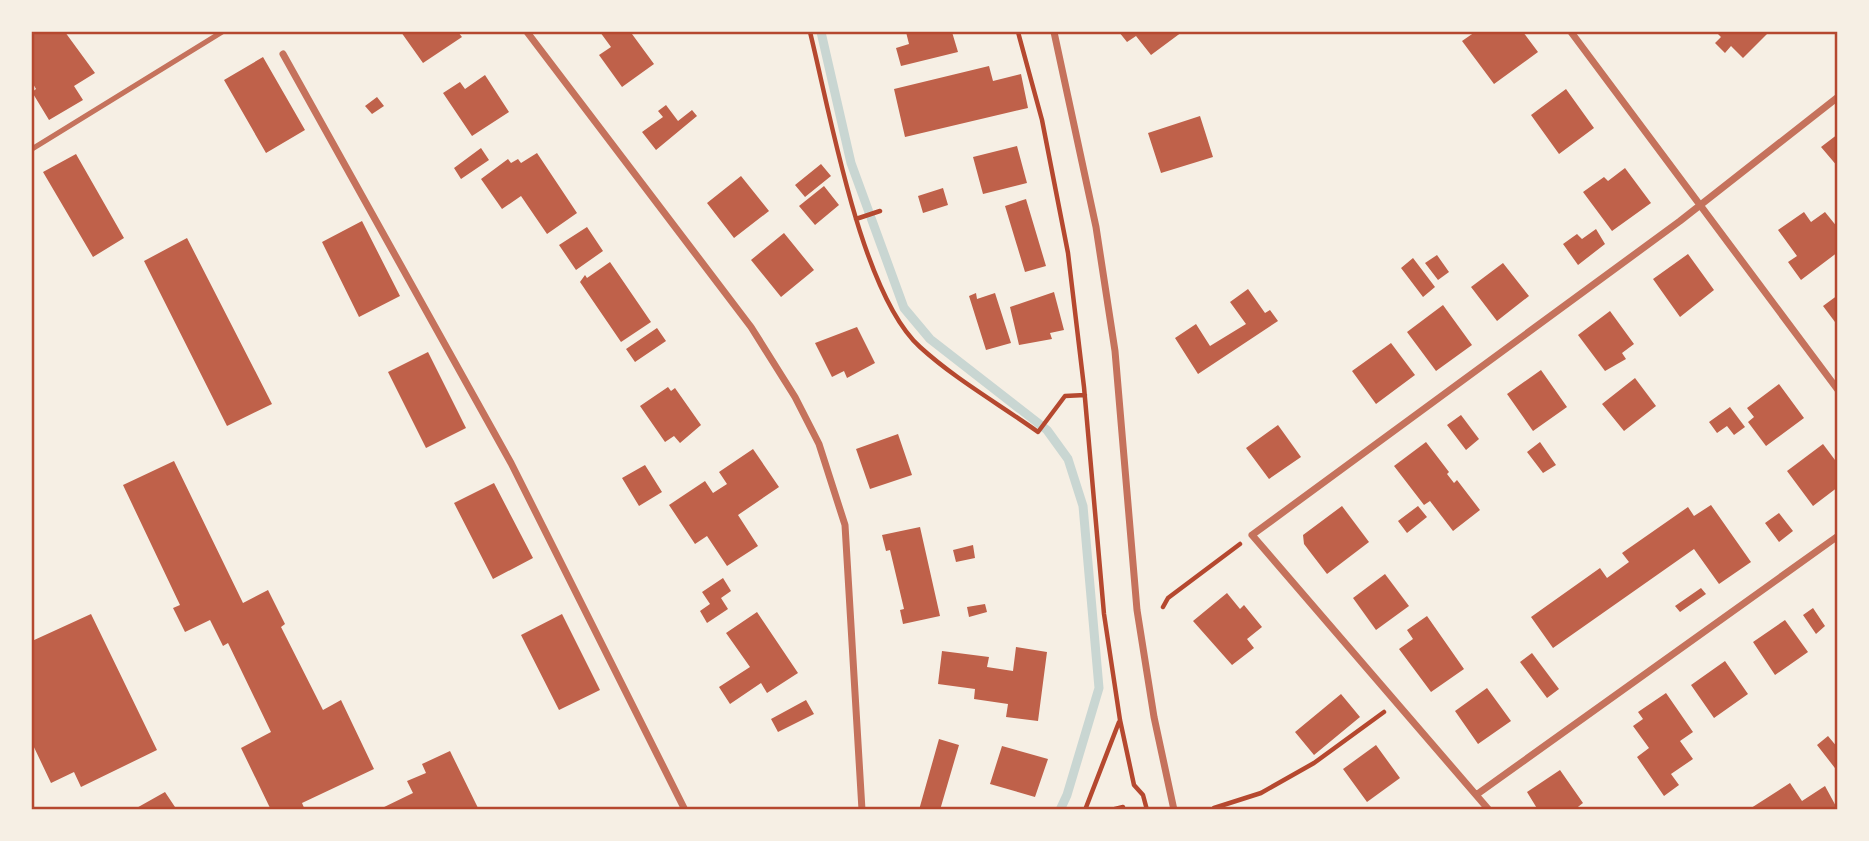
<svg xmlns="http://www.w3.org/2000/svg" width="1869" height="841" viewBox="0 0 1869 841" font-family="'Sofia Sans Condensed',sans-serif">
<style>
.lines{fill:none;stroke-linecap:round;stroke-linejoin:round}
.stream{stroke:#c9d6d2;stroke-width:9}
.building{fill:#bf614a}
.path{stroke:#b5482f;stroke-width:4.5}
.service{stroke:#c5725c;stroke-width:5}
.minor{stroke:#c5725c;stroke-width:7}
.neatline{fill:none;stroke:#b5482f;stroke-width:2.5}
</style>
<rect width="100%" height="100%" fill="#f6efe4"/>
<g class="lines">
<!-- stream -->
<path class="stream" d="M821 32 851 163 904 308 930 339 1047 430 1068 459 1083 506 1099 688 1067 795 1060 810"/>
</g>
<!-- building -->
<path class="building" d="M32 32H65L95 73 74 86 83 100 49 120 32 92 36 89 32 82Z
M401 32H458L462 37 423 63Z
M600 32H635L632 34 654 64 622 87 599 55 611 47Z
M906 32H952L958 52 901 66 896 48 909 44Z
M1119 32H1182L1151 55 1136 36 1127 42Z
M1475 32H1523L1538 52 1494 84 1462 41Z
M1716 32H1769L1743 58 1731 46 1725 53 1715 43 1721 37Z
M263 57 305 130 266 153 224 80Z
M989 66 993 81 1021 74 1028 108 905 137 894 89Z
M485 75 509 112 472 136 443 93 460 82 465 89Z
M1566 89 1594 128 1559 154 1531 115Z
M377 97 384 106 372 114 365 106Z
M666 105 678 121 692 110 697 116 656 150 642 132 663 117 658 111Z
M1200 116 1213 157 1161 173 1148 133Z
M1838 134V167L1821 147Z
M1017 146 1027 183 983 194 973 157Z
M481 148 489 160 461 179 454 168Z
M537 153 577 213 547 234 521 196 502 209 481 179 508 159 511 163 518 159 521 163Z
M76 154 124 238 93 257 43 172Z
M821 164 831 176 805 197 795 185Z
M1625 168 1651 203 1612 231 1583 192 1604 177 1608 181Z
M741 176 769 211 734 238 707 203Z
M824 186 839 205 815 225 799 206Z
M943 188 948 205 923 213 918 196Z
M1026 199 1046 266 1025 272 1005 206Z
M1804 212 1811 222 1825 212 1838 228V252L1801 280 1788 262 1797 256 1778 230Z
M362 221 400 296 359 317 322 242Z
M587 227 603 251 576 270 559 245Z
M1596 229 1605 244 1578 265 1563 244 1577 234 1582 239Z
M784 233 814 270 781 297 751 260Z
M187 238 272 404 227 426 144 261Z
M1688 254 1714 290 1680 317 1653 279Z
M1437 255 1449 272 1438 280 1425 263Z
M1413 258 1435 287 1423 297 1401 268Z
M610 262 651 322 621 342 580 282 585 275 587 278Z
M1503 263 1529 296 1497 321 1471 287Z
M1248 289 1265 313 1270 310 1278 321 1198 374 1175 338 1196 324 1210 346 1246 324 1230 302Z
M1054 292 1064 330 1050 333 1052 339 1019 345 1010 307Z
M976 293 977 299 995 293 1011 343 986 350 969 296Z
M1838 295V326L1823 306Z
M1443 305 1472 345 1436 371 1407 332Z
M1610 311 1634 344 1622 353 1626 359 1605 371 1578 335Z
M857 327 875 363 847 378 844 371 832 377 815 343Z
M657 328 666 341 635 362 626 349Z
M1391 343 1415 375 1376 404 1352 371Z
M428 352 466 428 426 448 388 372Z
M1541 370 1567 407 1533 431 1507 394Z
M1635 378 1656 406 1624 431 1602 404Z
M1779 384 1804 418 1766 446 1748 422 1754 417 1747 408Z
M668 387 671 391 675 388 701 425 680 443 674 436 665 442 640 406Z
M1730 407 1745 427 1734 435 1727 426 1717 433 1709 422Z
M1461 415 1479 439 1466 450 1447 425Z
M1278 425 1301 457 1269 479 1246 448Z
M898 434 912 475 870 489 856 449Z
M1426 442 1449 472 1447 474 1454 483 1457 480 1480 510 1453 531 1430 501 1424 505 1394 466Z
M1540 442 1556 465 1543 473 1527 452Z
M1823 444 1838 464V487L1813 506 1787 471Z
M753 449 779 487 738 515 758 546 727 566 707 536 695 544 669 505 705 481 713 493 727 484 719 472Z
M174 461 243 603 268 590 285 624 281 627 323 710 341 700 374 769 302 803 305 810H271L241 748 271 732 228 643 223 646 210 620 185 632 173 608 180 605 123 485Z
M645 465 662 492 639 506 622 478Z
M494 483 533 558 493 579 454 503Z
M1711 505 1751 562 1719 584 1694 549 1553 648 1531 617 1600 568 1607 578 1629 562 1622 553 1688 507 1694 516Z
M1342 506 1369 542 1327 574 1304 544 1303 535Z
M1418 506 1427 517 1407 533 1398 521Z
M1779 513 1793 531 1779 542 1765 523Z
M920 527 940 616 903 624 900 610 904 609 890 550 886 551 882 535Z
M973 545 975 558 956 562 953 550Z
M1385 574 1409 606 1376 630 1353 598Z
M723 578 731 591 721 598 728 609 707 623 700 611 710 604 702 592Z
M1701 588 1706 594 1680 612 1675 606Z
M1227 593 1240 609 1244 605 1262 627 1247 639 1254 648 1232 665 1193 621Z
M985 604 987 612 969 617 967 607Z
M1813 608 1825 626 1816 634 1803 615Z
M757 612 798 673 767 693 761 683 730 704 719 687 750 667 726 633Z
M91 614 157 750 81 787 74 772 51 783 32 743V641Z
M562 614 600 690 559 710 521 635Z
M1427 616 1464 669 1431 692 1399 649 1413 639 1407 630Z
M1785 620 1808 652 1775 675 1753 642Z
M1016 647 1047 652 1038 721 1006 717 1008 704 974 699 975 689 938 684 942 651 989 657 987 667 1013 671Z
M1532 653 1559 689 1547 698 1520 662Z
M1725 661 1748 694 1714 718 1691 685Z
M1487 688 1511 721 1478 744 1455 711Z
M1666 693 1693 732 1680 741 1693 759 1671 774 1679 785 1664 796 1637 757 1649 748 1633 726 1643 719 1638 712Z
M1341 694 1360 717 1314 755 1295 732Z
M806 700 814 714 778 732 771 719Z
M1828 736 1838 748V772L1817 745Z
M939 739 959 745 940 810H919Z
M1376 745 1400 778 1367 802 1343 769Z
M1002 746 1048 759 1035 797 990 784Z
M450 751 479 810H378L413 793 407 781 426 773 422 764Z
M1560 770 1583 803 1574 810H1538L1527 792Z
M1790 783 1802 801 1825 786 1838 810H1748Z
M165 792 175 807 171 810H133Z"/>
<g class="lines">
<!-- path -->
<path class="path" d="M810 32C830 112 861 294 920 347 955 379 999 404 1038 432L1065 396 1085 395
M1018 32 1042 120 1068 253 1084 387 1104 614 1120 720 1134 785 1143 795 1147 810
M856 219 880 211
M1163 607 1168 598 1240 544
M1214 808 1261 793 1314 763 1384 712
M1085 810 1119 722
M1111 810 1123 807"/>
<!-- service -->
<path class="service" d="M32 149 222 32"/>
<!-- minor -->
<path class="minor" d="M527 32 751 327 795 397 819 444 845 525 862 810
M1054 32 1096 227 1115 351 1137 610 1154 717 1174 810
M1571 32 1838 390
M283 54 511 463 685 810
M1476 795 1838 536
M1489 810 1252 535 1680 221 1838 97"/>
</g>
<!-- border -->
<rect width="1869" height="841" fill="none" stroke="#f6efe4" stroke-width="66"/>
<rect x="33" y="33" width="1803" height="775" class="neatline"/>
</svg>
